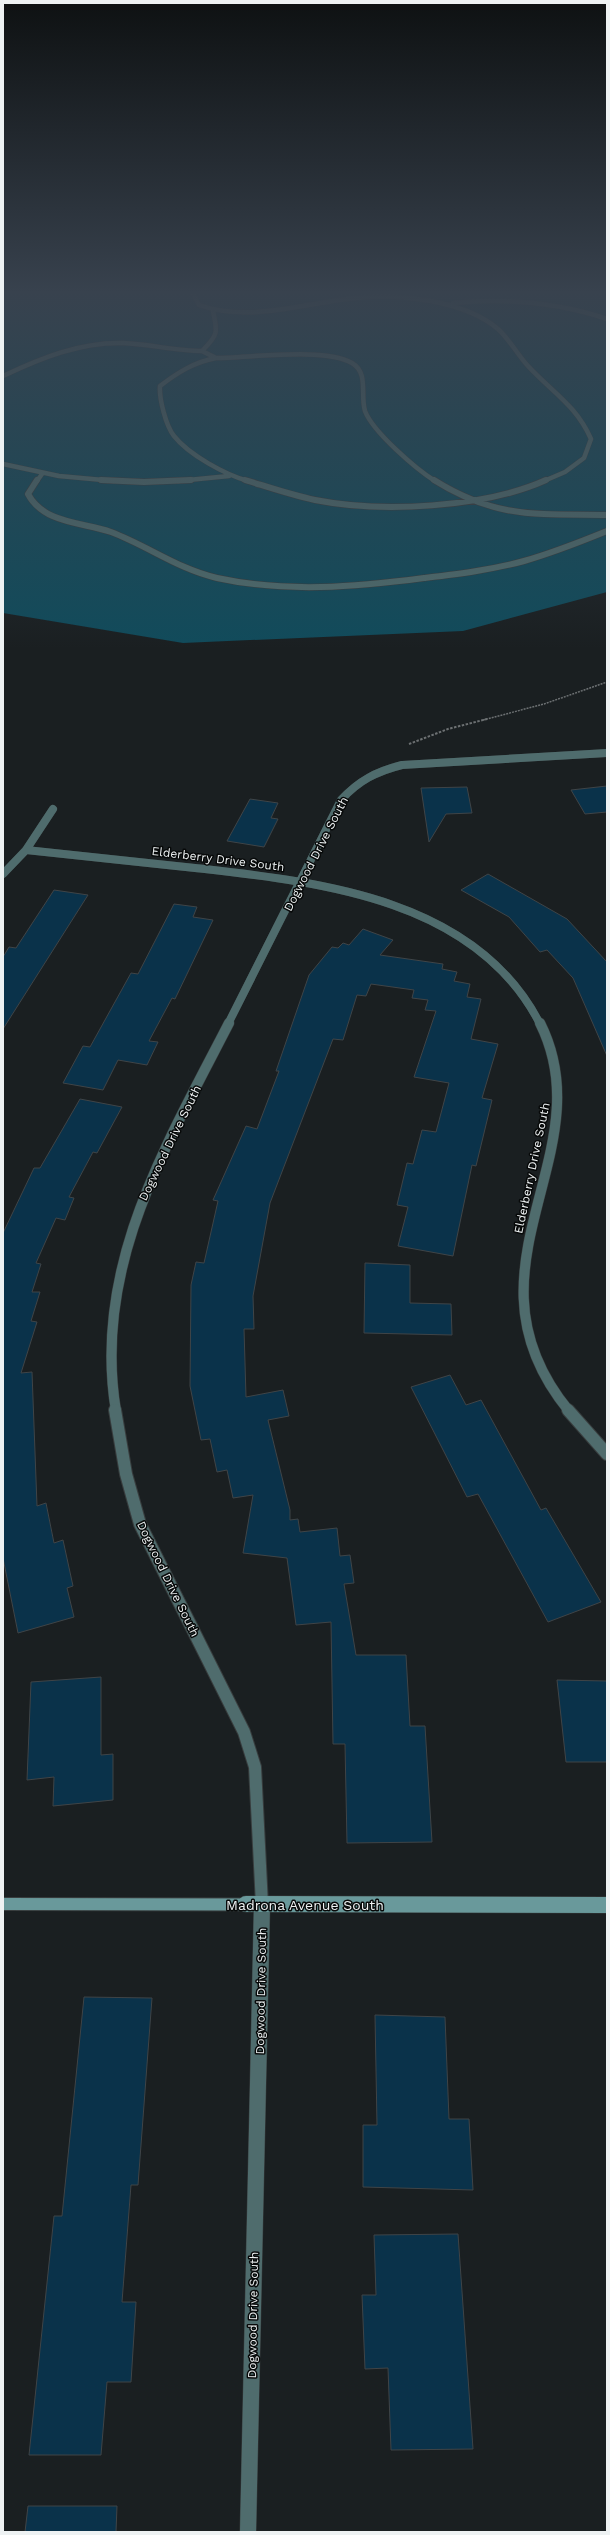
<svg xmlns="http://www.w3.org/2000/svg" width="610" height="2535" viewBox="0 0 610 2535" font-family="'Work Sans',sans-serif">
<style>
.green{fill:#114b5b}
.building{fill:#0a324a;stroke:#3f4447}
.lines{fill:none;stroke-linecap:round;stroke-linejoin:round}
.service-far1-casing{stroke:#383d3e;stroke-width:5}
.service-casing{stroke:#383d3e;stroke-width:7}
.minor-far3-casing{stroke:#383d3e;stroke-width:8}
.minor-far2-casing{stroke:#383d3e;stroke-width:11}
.minor-far1-casing{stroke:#383d3e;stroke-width:14}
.minor-casing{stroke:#383d3e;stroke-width:17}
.secondary-far1-casing{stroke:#383d3e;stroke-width:14}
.secondary-casing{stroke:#383d3e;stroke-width:17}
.path-far1{stroke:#6c7072;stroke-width:1.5;stroke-dasharray:2 1;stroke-linecap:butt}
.path{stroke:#6c7072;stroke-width:2;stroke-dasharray:2.5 1.5;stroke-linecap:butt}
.service-far1{stroke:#4f6c6d;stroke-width:4.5}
.service{stroke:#4f6c6d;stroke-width:6}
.minor-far3{stroke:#4f6c6d;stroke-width:8}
.minor-far2{stroke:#4f6c6d;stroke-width:10}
.minor-far1{stroke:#4f6c6d;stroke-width:12}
.minor{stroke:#4f6c6d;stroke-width:16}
.secondary-far1{stroke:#69999b;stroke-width:12}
.secondary{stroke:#69999b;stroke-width:16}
.labels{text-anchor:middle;stroke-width:3;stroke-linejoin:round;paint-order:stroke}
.street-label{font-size:12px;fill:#eef2f3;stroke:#070909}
.near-street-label{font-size:14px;fill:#eef2f3;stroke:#070909}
</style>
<rect width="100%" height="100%" fill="#1a1f21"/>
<!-- green -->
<path class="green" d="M3 294H607V592L463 631 183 643 3 613Z"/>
<!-- building -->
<path class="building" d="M607 786V812L585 814 571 790Z
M467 787 472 813 446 814 429 842 421 788Z
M250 799 278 803 271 818 278 819 264 847 227 841Z
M488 874 567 919 607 962V1056L573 978 547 950 540 952 509 917 461 890Z
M54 890 88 895 3 1029V957L9 947 16 948Z
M174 904 197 907 193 917 213 920 175 999 172 998 149 1041 158 1042 147 1065 118 1060 103 1090 63 1083 83 1046 90 1047 131 973 138 974Z
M363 929 393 940 380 955 443 964 442 969 457 972 454 981 470 984 467 997 481 999 471 1039 498 1044 482 1098 492 1100 476 1166 472 1165 453 1256 398 1246 408 1207 397 1205 407 1163 413 1164 422 1130 436 1132 449 1083 414 1077 436 1011 425 1010 428 1000 412 998 414 990 371 984 366 996 357 995 343 1040 333 1039 270 1203 253 1296 254 1329H244L246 1397 283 1390 289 1416 268 1420 290 1510V1520L298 1519 300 1532 337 1528 340 1556 350 1555 354 1583 344 1584 356 1655H406L410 1726H425L432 1842 347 1843 345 1744H333L331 1622 296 1625 287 1558 243 1553 253 1495 233 1498 227 1470 217 1472 210 1439 201 1440 190 1386 191 1285 196 1262 204 1263 218 1201 213 1200 246 1126 257 1129 279 1071H276L309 975 332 947 338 948 343 943 349 945Z
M80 1099 122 1107 97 1153 93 1152 69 1197 74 1198 65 1220 56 1218 36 1263 41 1264 32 1292H40L31 1321 37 1322 21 1373 32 1372 37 1506 46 1503 54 1543 63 1540 73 1586 67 1588 74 1617 18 1633 3 1558V1233L34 1168H40Z
M365 1263 410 1265V1303L451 1304 452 1335 364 1333Z
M450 1375 466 1405 481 1400 541 1510 546 1508 601 1602 548 1622 478 1494 467 1497 411 1387Z
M101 1677V1755L113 1754V1800L53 1806 54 1777 27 1780 31 1682Z
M557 1680 607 1681V1762H566Z
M84 1997 152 1998 138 2185H131L122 2302H136L131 2382H107L101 2455H29L54 2216H62Z
M375 2015 445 2017 449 2119H469L473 2190 363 2187V2125H377Z
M458 2234 473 2449 391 2450 388 2368 365 2369 362 2295H376L374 2235Z
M28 2506H117L116 2532H25Z"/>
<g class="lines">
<defs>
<path id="service-far1" d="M193 294 199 305C249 323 304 303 355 298 397 293 464 300 498 329 510 340 517 354 528 366 552 392 576 405 591 439L584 458 565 472 544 481
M453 303C506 298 556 302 607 319
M213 311C218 333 218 335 202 351L216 358C194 362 177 373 160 386 159 399 166 426 174 436 189 455 226 475 248 481
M216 358C249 358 325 347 352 363 369 373 360 395 365 411 373 432 416 469 435 481
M3 376C41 358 80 342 123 343 149 344 175 351 202 351
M3 464 59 476 114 481
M37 481 42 474
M178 481 229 476"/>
<path id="service" d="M37 480 28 494C44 524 82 522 111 532 148 546 178 569 217 578 286 593 356 587 424 578 457 574 491 570 524 561 552 553 580 542 607 531
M101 480 144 482 191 480
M245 480C268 487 291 495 315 500 381 513 484 508 546 480
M434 480C496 519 537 514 607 515"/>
<path id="minor-far3" d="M26 850C82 856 138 862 195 868 319 882 476 898 540 1024
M3 874 26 850 53 809
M228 1024 341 800C358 781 377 771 402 765L607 753"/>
<path id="minor-far2" d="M540 1023C606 1154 452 1269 569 1411
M116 1411C92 1267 166 1146 229 1023"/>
<path id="minor-far1" d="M115 1410 126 1474 140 1524 244 1732 255 1767 262 1905
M568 1410 607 1454"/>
<path id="minor" d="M248 2532 262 1904"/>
<path id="secondary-far1" d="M3 1904 607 1905"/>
<path id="secondary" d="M246 1904 607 1905"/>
</defs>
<!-- service-far1 casing -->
<use href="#service-far1" class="service-far1-casing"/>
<!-- service casing -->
<use href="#service" class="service-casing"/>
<!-- minor-far3 casing -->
<use href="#minor-far3" class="minor-far3-casing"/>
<!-- minor-far2 casing -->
<use href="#minor-far2" class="minor-far2-casing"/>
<!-- minor-far1 casing -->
<use href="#minor-far1" class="minor-far1-casing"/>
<!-- minor casing -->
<use href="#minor" class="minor-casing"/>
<!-- secondary-far1 casing -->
<use href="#secondary-far1" class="secondary-far1-casing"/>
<!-- secondary casing -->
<use href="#secondary" class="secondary-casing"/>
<!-- path-far1 -->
<path class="path-far1" d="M483 720 544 704 607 682"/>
<!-- path -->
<path class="path" d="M409 744 448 729 487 719"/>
<!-- service-far1 -->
<use href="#service-far1" class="service-far1"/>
<!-- service -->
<use href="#service" class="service"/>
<!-- minor-far3 -->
<use href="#minor-far3" class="minor-far3"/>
<!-- minor-far2 -->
<use href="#minor-far2" class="minor-far2"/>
<!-- minor-far1 -->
<use href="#minor-far1" class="minor-far1"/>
<!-- minor -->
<use href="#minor" class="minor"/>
<!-- secondary-far1 -->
<use href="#secondary-far1" class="secondary-far1"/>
<!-- secondary -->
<use href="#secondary" class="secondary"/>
</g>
<!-- sky -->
<linearGradient id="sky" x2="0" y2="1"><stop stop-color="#0e1112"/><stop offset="0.45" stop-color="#38424e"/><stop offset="1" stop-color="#38424e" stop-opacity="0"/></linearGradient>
<rect width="610" height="649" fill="url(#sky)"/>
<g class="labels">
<!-- street labels -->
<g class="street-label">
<text transform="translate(316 854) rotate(-63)" y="4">Dogwood Drive South</text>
<text transform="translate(218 859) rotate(7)" y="4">Elderberry Drive South</text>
<text transform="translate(170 1143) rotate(-64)" y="4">Dogwood Drive South</text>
<text transform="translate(532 1168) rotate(-78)" y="4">Elderberry Drive South</text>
<text transform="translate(168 1579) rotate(64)" y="4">Dogwood Drive South</text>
<text transform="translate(261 1991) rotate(-89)" y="4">Dogwood Drive South</text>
<text transform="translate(253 2315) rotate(-89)" y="4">Dogwood Drive South</text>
</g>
<!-- near-street labels -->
<g class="near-street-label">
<text x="305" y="1910">Madrona Avenue South</text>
</g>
</g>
<!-- border -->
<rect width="610" height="2535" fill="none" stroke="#eef2f3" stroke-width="8"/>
</svg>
